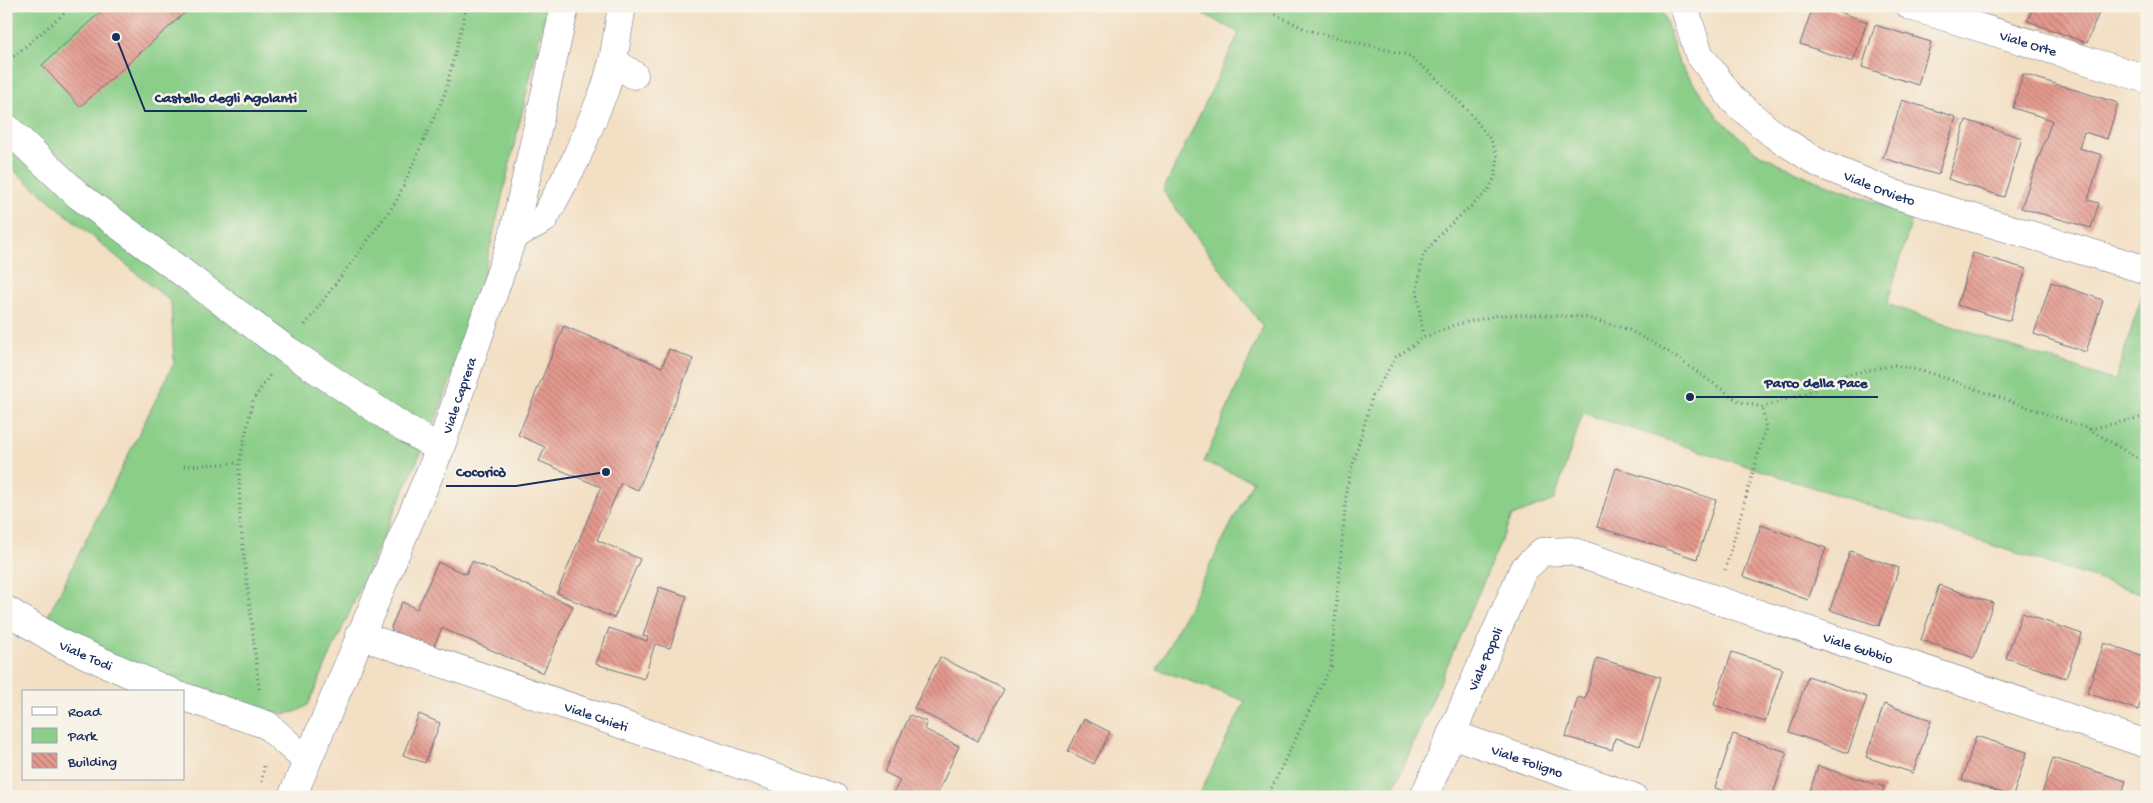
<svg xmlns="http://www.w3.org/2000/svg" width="2153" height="803" viewBox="0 0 2153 803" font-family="'Gochi Hand',sans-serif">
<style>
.green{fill:#8ace88;stroke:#527e73}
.building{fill:url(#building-back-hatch)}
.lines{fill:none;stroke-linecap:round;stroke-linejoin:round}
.minor-casing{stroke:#676d81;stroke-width:29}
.path{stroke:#676d81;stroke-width:3;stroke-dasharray:1 4;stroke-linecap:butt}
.minor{stroke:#fff;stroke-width:28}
.labels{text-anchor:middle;stroke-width:5;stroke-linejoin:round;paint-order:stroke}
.street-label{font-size:14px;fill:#1b2f5e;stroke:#f7f3e8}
.leader{fill:none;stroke:#1b2f5e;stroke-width:2}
.callout-dot{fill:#1b2f5e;stroke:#f7f3e8;stroke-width:2}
.callout-label{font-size:15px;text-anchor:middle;font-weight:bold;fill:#1b2f5e;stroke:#f7f3e8;stroke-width:5;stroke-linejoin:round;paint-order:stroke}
</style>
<defs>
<pattern id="building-back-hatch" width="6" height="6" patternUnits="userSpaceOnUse" patternTransform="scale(1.25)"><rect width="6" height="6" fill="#e4998d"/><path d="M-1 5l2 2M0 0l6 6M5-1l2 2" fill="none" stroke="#b87d76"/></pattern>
</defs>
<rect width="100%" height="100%" fill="#f7f3e8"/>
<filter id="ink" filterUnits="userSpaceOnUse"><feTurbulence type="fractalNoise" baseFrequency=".02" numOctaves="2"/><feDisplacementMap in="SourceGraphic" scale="10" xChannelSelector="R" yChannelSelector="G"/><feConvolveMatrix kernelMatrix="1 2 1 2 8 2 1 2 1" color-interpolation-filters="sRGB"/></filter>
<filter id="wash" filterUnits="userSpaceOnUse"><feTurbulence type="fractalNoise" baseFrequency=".0096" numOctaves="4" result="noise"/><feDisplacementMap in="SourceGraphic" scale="20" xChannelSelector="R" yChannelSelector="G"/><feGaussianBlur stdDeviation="1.12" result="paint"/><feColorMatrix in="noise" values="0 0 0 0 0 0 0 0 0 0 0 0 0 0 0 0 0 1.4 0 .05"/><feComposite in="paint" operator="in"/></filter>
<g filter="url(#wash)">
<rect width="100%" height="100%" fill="#f3dfc3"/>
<!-- green -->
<path class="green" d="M6 6H547L474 316 438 414 308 705 298 711 285 714 250 708 191 691 43 626 174 363 171 302 6 164Z
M1189 6H1661L1679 63 1718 117 1756 152 1807 177 1913 216 1887 304 2115 381 2145 285 2147 286V595L1583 413 1554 500 1512 516 1390 797H1198L1245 701 1157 669 1253 481 1204 462 1263 327 1163 191 1239 33Z"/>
<g id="blocks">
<!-- building -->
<path class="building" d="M107 6H188L190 8 80 107 42 65Z
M1813 6H1823L1867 22 1853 62 1800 44Z
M2033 6H2099L2101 7 2087 43 2028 21Z
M1875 25 1931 42 1918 85 1862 67Z
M2023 74 2118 103 2107 139 2084 132 2079 148 2102 155 2088 200 2099 203 2091 228 2021 208 2052 120 2013 108Z
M1902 100 1956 117 1938 175 1883 158Z
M1966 120 2022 138 2004 197 1948 179Z
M1973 253 2026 269 2010 321 1957 305Z
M2051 282 2103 300 2086 352 2034 334Z
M564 326 662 367 669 349 693 359 638 490 621 483 597 540 640 559 614 618 557 593 601 487 539 461 545 447 518 435Z
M1616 468 1716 500 1697 559 1597 527Z
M1761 525 1826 548 1808 600 1743 576Z
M1850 551 1899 568 1879 626 1830 610Z
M472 561 573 606 543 673 442 628 429 657 395 642 391 627 402 602 417 609 438 562 466 574Z
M1939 585 1993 603 1974 658 1921 640Z
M659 587 687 596 670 648 655 644 644 679 596 664 609 628 647 641 648 637 643 636Z
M2022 613 2082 634 2066 678 2006 658Z
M2104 643 2147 657V682L2138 710 2087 693Z
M1732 652 1783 669 1765 722 1714 705Z
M940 657 1004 689 978 741 914 708Z
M1597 658 1661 677 1640 746 1615 738 1612 750 1566 737 1578 697 1585 699Z
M1808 676 1867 697 1848 753 1789 732Z
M1884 704 1931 720 1913 773 1866 757Z
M419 714 440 723 425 763 403 755Z
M910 715 927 722 924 729 959 746 936 797 892 796 900 780 884 772Z
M1084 719 1110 732 1094 764 1068 751Z
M1733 734 1787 752 1772 797H1742L1715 788Z
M1976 736 2027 752 2013 796 1962 780Z
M2053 758 2126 781 2121 797H2041Z
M1818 766 1884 787 1881 797H1808Z"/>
</g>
</g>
<g filter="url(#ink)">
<use href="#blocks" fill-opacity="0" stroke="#676d81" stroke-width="1"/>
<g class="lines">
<defs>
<g id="minor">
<path id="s1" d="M1684 6 1699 54 1733 100 1773 134 1820 164 1897 195 2147 270"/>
<path id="s2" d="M1910 6 2147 79"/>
<path d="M613 61 634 75"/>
<path d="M6 127 78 195 287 350 403 427 440 449"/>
<path d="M513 236 544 219 575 161 605 89 613 61 622 6"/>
<path id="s3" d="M6 610 62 644 171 692"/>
<path id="s4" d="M359 635 835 797"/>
<path d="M184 697 267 725 307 761"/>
<path id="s5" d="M1451 734 1633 797"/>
<path id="s6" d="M292 797 440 449 513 236 565 6"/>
<path id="s7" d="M1424 797 1523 570 1542 552 1571 551 2147 744"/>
</g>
</defs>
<!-- minor casing -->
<use href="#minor" class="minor-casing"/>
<!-- path -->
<path class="path" d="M1270 6 1275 14 1307 30 1408 55 1433 75 1469 112 1491 140 1498 157 1495 177 1487 192 1442 232 1423 255 1417 290 1423 338
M6 63 73 6
M305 325 396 202 445 93 467 6
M2090 429 2147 416
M184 466 239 463
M1725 570 1766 427 1762 407
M259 689 240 520 239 463 253 400 270 375
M262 782 264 764
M1267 797 1331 666 1347 486 1372 397 1396 357 1423 338 1454 325 1499 315H1543L1584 317 1627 329 1664 349 1740 402 1762 407 1805 394 1838 376 1895 365 1931 373 2089 429 2147 464"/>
<!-- minor -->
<use href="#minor" class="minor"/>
</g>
</g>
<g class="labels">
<!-- street labels -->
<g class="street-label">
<text dy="5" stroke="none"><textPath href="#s2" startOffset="124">Viale Orte</textPath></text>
<text dy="5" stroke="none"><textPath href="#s1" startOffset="280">Viale Orvieto</textPath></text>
<text dy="5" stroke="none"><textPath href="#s6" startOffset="435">Viale Caprera</textPath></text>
<text dy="5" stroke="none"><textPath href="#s7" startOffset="606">Viale Gubbio</textPath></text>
<text dy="5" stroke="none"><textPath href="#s3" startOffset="92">Viale Todi</textPath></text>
<text dy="5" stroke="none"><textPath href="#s7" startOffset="151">Viale Popoli</textPath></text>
<text dy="5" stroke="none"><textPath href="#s4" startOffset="251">Viale Chieti</textPath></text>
<text dy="5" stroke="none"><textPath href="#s5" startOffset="81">Viale Foligno</textPath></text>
</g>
</g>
<!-- callouts -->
<path class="leader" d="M116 37L145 111H307M1690 397L1755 397H1878M606 472L516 486H446"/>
<g class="callout-dot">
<circle cx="116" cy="37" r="5"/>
<circle cx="1690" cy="397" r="5"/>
<circle cx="606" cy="472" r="5"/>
</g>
<g class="callout-label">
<text x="226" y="102">Castello degli Agolanti</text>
<text x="1816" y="387">Parco della Pace</text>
<text x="481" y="476">Cocoricò</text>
</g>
<!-- margin -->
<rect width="2153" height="803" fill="none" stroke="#f7f3e8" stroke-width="25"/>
<!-- legend -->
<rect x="22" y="690" width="162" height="90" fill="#f7f3e8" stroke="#9fa5b1"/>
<rect x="32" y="707" width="25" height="8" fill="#ffffff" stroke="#9fa5b1"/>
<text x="68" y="716" font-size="15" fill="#1b2f5e">Road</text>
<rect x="32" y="728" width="25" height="15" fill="#8ace88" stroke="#9fa5b1"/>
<text x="68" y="740" font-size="15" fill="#1b2f5e">Park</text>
<rect x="32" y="753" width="25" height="15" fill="url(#building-back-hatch)" stroke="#9fa5b1"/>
<text x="68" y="766" font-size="15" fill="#1b2f5e">Building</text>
</svg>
